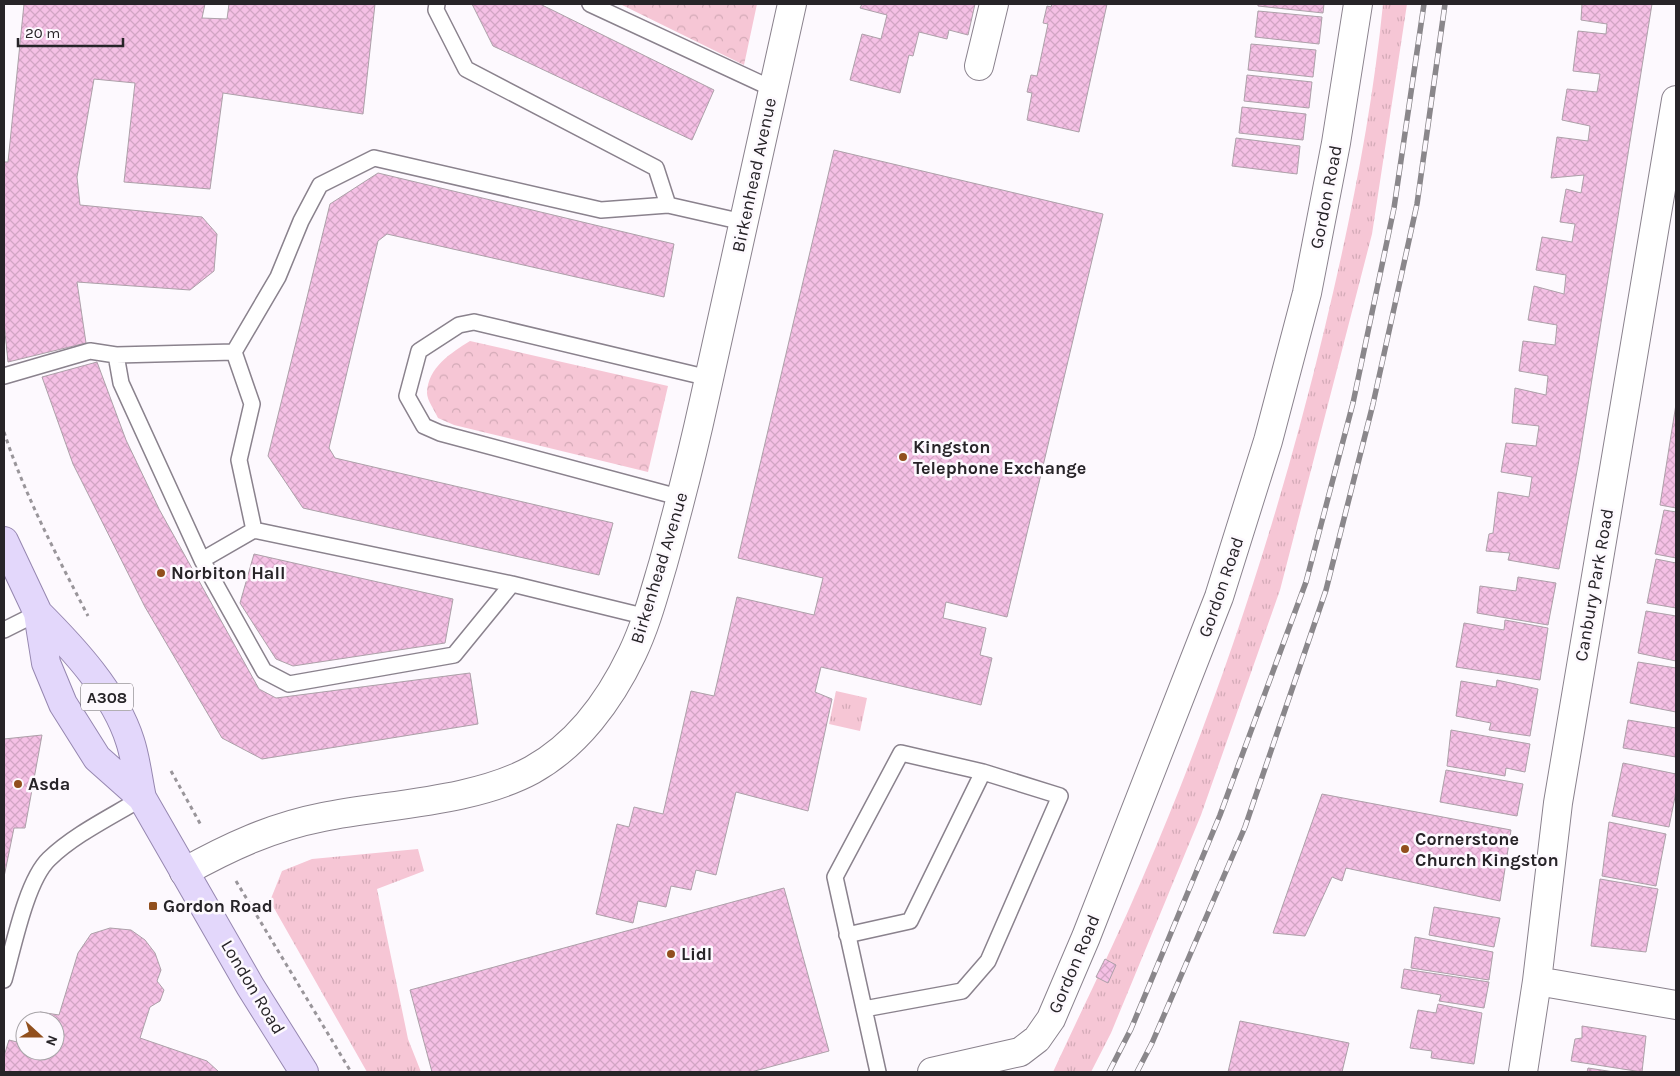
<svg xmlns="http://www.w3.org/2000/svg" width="1680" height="1076" viewBox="0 0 1680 1076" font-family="Karla,sans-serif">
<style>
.grass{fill:url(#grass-tufts)}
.park{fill:url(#park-crowns)}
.building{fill:url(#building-cross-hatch);stroke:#ada0a9}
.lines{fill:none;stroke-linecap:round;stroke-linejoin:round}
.lane-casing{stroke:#8a828d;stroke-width:18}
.street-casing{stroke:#8a828d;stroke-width:30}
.primary-casing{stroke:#9687b0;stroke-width:30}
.path{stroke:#99959a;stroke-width:3;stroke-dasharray:4 4;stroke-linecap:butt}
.lane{stroke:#fff;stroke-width:15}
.street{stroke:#fff;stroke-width:28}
.primary{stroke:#e3d7fb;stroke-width:28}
.rail-casing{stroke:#8a878b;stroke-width:5.5}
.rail{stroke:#fdf9fe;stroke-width:4;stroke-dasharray:11;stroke-linecap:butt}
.poi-dot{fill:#914f1d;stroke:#fdf9fe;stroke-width:2}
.labels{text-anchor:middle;stroke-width:5;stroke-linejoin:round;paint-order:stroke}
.shield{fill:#fdf9fe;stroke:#676468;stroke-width:1}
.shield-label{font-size:16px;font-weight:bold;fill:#272428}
.street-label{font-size:18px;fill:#272428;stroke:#fdf9fe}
.poi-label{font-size:18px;font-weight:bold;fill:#272428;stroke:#fdf9fe;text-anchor:start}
</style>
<defs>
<pattern id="grass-tufts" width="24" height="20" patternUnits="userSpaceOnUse" patternTransform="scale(1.25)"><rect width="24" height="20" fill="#f6c6d5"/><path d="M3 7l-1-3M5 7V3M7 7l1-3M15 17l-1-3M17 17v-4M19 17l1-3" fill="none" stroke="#d3aab7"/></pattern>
<pattern id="park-crowns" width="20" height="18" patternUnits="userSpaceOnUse" patternTransform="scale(1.25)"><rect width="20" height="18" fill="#f6c6d5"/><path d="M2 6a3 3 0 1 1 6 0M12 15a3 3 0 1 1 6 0" fill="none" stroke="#d3aab7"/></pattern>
<pattern id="building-cross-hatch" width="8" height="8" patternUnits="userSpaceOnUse" patternTransform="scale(1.25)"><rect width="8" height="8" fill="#f5c0e5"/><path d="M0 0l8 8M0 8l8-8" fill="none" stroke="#d2a5c4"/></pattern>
</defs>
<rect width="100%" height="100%" fill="#fdf9fe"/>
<!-- grass -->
<path class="grass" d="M1383 4H1407L1372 234 1280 590 1201 815 1111 1033 1091 1072H1053C1083 1007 1115 943 1143 877 1219 701 1279 518 1324 331 1350 223 1372 114 1383 4Z
M836 691 867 698 860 731 829 724Z
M418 849 424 871 377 889 408 1039 421 1072H367L270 901 282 871 312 859Z"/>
<!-- park -->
<path class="park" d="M620 4H757L744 65Z
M470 341 668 386 648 472 454 425 438 418C435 411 427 400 427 393 428 367 451 353 470 341Z"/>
<!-- building -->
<path class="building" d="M24 4H205L202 18 227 19 229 4H375L363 114 223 93 210 189 124 182 135 83 94 79 77 177 80 205 202 217 217 234 214 271 190 290 77 282 86 343 8 362 4 322V162H8Z
M472 4H540L714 90 692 140 493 46Z
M862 4H975L968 35 949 30 947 39 919 32 913 56 909 55 900 93 850 80 862 34 881 39 887 15 860 8Z
M1052 4H1107L1079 132 1027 120 1032 93 1027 92 1031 75 1037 76 1048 24 1043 23 1047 6 1051 7Z
M1258 4H1324L1323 13 1258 6Z
M1582 4H1652L1579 460 1559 569 1508 560 1510 553 1486 551 1489 534 1493 533 1498 492 1529 497 1532 477 1501 472 1506 443 1536 446 1539 426 1512 423 1515 388 1546 395 1548 376 1519 371 1523 341 1555 345 1557 325 1528 320 1534 286 1564 294 1566 275 1536 270 1542 237 1572 242 1575 224 1560 222 1566 189 1581 193 1584 175 1551 178 1557 137 1588 141 1590 126 1562 120 1567 89 1597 92 1600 74 1573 71 1578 31 1606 34 1607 24 1581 20Z
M1258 11 1322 17 1319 44 1255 37Z
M1251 44 1316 50 1313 77 1248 70Z
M1247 75 1312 82 1309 108 1244 101Z
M1242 107 1306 114 1303 140 1239 133Z
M1236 138 1300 146 1297 174 1232 166Z
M834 150 1103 214 1007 617 946 602 943 618 986 628 980 655 992 658 981 705 821 667 815 692 832 699 808 811 736 792 716 875 696 870 691 890 671 886 666 907 638 901 633 923 596 914 617 824 629 827 634 807 663 814 691 691 714 696 737 597 814 615 823 578 738 558Z
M378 173 674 244 664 297 387 234 378 241 329 448 335 458 613 523 599 575 303 508 268 456 330 204Z
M97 362 126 440 159 509 259 689 276 698 470 673 478 724 262 759 222 738 145 607 73 464 42 377Z
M1676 404V508L1660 505Z
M1664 510 1676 512V558L1655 554Z
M254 554 453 599 445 643 293 666 276 659 240 603Z
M1656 559 1676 563V608L1647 603Z
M1518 577 1556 583 1548 625 1477 613 1480 586 1516 591Z
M1646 611 1676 616V661L1638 653Z
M1505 620 1548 628 1540 680 1456 667 1464 623 1504 630Z
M1638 662 1676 668V712L1630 703Z
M1497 680 1538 689 1530 736 1489 730 1491 723 1456 716 1461 681 1496 687Z
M1628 720 1676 728V757L1623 748Z
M1451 730 1530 744 1525 772 1506 768 1505 776 1447 766Z
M42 735 25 828H14L4 877V739Z
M1623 763 1676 774V792L1669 827 1612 816Z
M1446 770 1523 784 1517 816 1440 802Z
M1322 794 1511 830 1500 901 1346 868 1342 881 1332 877 1305 936 1273 933Z
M1609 822 1666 834 1656 886 1602 876Z
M1600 879 1658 889 1646 952 1591 946Z
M784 888 829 1051 751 1072H432L410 990Z
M1434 907 1500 918 1494 947 1429 935Z
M110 928 131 930 145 940 155 953 161 970 157 981 164 990 160 1001 150 1007 140 1038 207 1061 219 1072H4V1056L9 1040 25 1044V1051H55V1021H37L40 1012 59 1015 78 953 91 934Z
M1415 937 1493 952 1489 980 1411 968Z
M1105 959 1116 965 1108 983 1096 977Z
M1404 969 1489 982 1484 1008 1439 1001 1441 995 1401 988Z
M1438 1004 1482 1013 1474 1064 1431 1058 1432 1051 1410 1048 1418 1010 1436 1013Z
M1240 1021 1349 1043 1342 1072H1228Z
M1582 1026 1646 1036 1642 1072 1571 1061 1575 1039 1582 1038Z
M1588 1068 1614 1072H1587Z"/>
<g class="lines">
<defs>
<path id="lane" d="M437 4 436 10 466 69 656 168 668 205
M590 4 773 89
M116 355 121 383 202 560
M4 376 90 351 116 355 234 352
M682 498 440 433 424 426 407 396 419 351 459 325 474 322 709 378
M254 530 202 560 264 671 289 684 454 655 512 584
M647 617 512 584 254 530 239 460 252 404 234 352 278 277 301 221 320 185 374 158 601 210 668 205 743 222
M4 630 38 613
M847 935 910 921 983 772
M4 980C13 949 26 881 49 859 75 834 111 817 142 798
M864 1009 962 991 988 961 1060 796 983 772 901 753 835 877 878 1072"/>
<path id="street" d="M979 66 994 4
M184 872C229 847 272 827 323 817 388 804 473 802 532 770 577 745 610 700 632 654 646 625 654 594 663 564 678 510 692 456 704 401 734 269 762 136 792 4
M1537 981 1676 1005
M932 1072 1020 1052 1037 1039 1051 1019 1086 937 1219 597 1268 441 1307 293 1336 143 1358 4
M1523 1072 1537 981 1558 803 1676 100"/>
<path id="primary" d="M4 541 38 613 46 663 63 704 97 758 142 798 250 986 304 1072
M38 613C73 648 115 693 130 741 136 759 138 780 142 798"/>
</defs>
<!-- lane casing -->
<use href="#lane" class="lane-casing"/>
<!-- street casing -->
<use href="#street" class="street-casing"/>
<!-- primary casing -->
<use href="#primary" class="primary-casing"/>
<!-- path -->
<path class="path" d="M4 432C25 496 57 556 88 616
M171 771 202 827
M236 881 351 1072"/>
<!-- lane -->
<use href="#lane" class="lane"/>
<!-- street -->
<use href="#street" class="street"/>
<!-- primary -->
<use href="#primary" class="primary"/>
<defs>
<path id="rail" d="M1109 1072 1131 1029 1220 815 1306 582 1353 403 1394 208 1424 4
M1137 1072 1152 1043 1245 827 1326 590 1373 404 1417 204 1445 4"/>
</defs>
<!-- rail casing -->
<use href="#rail" class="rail-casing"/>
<!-- rail -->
<use href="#rail" class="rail"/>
</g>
<!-- markers -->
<g class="poi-dot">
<circle cx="903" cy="457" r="5"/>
<circle cx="161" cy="573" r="5"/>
<circle cx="18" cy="784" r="5"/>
<circle cx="1405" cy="849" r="5"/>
<rect x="148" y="901" width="10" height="10" rx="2.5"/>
<circle cx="671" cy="954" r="5"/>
</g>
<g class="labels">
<!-- shield labels -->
<rect class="shield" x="81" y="683.5" width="52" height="27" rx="4"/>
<g class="shield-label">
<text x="107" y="703">A308</text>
</g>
<!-- street labels -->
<g class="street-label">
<text transform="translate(754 175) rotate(-78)" y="6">Birkenhead Avenue</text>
<text transform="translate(1326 197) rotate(-79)" y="6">Gordon Road</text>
<text transform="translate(659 568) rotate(-73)" y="6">Birkenhead Avenue</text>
<text transform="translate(1594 585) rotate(-80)" y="6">Canbury Park Road</text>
<text transform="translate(1221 587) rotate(-71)" y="6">Gordon Road</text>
<text transform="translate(1074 964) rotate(-67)" y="6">Gordon Road</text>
<text transform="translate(253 987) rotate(59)" y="6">London Road</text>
</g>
<!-- poi labels -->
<g class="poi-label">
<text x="913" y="453">Kingston<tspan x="913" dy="21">Telephone Exchange</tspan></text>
<text x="171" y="579">Norbiton Hall</text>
<text x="28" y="790">Asda</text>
<text x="1415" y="845">Cornerstone<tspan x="1415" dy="21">Church Kingston</tspan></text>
<text x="163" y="912">Gordon Road</text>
<text x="681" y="960">Lidl</text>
</g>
</g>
<!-- border -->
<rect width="1680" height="1076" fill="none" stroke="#272428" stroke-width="10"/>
<!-- north arrow -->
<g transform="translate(40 1036) rotate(111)"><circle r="24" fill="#fdf9fe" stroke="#a7a4a8"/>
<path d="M0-4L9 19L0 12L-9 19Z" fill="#914f1d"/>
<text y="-8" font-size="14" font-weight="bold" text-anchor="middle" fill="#272428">N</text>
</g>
<!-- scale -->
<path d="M18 38v8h105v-8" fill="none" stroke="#272428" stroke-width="2.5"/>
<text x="25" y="38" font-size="15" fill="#272428" stroke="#fdf9fe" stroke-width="4" paint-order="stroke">20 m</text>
</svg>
